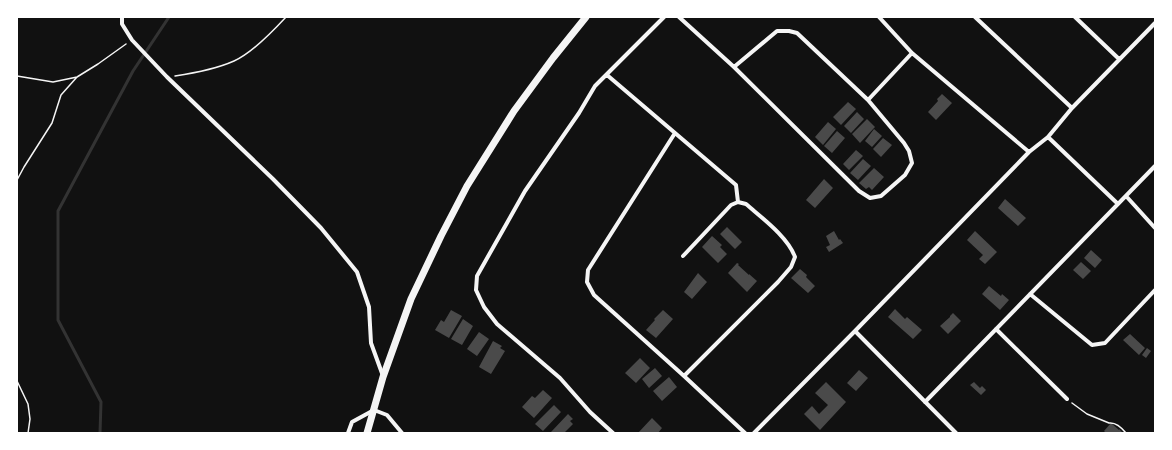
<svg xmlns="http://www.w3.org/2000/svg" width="1172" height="450" viewBox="0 0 1172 450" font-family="'Sofia Sans Condensed',sans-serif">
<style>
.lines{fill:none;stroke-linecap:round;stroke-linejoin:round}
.stream{stroke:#333;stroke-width:3}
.building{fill:#4a4a4a}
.path{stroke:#f5f5f5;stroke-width:1.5}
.minor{stroke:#f5f5f5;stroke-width:4}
.primary{stroke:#f5f5f5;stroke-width:7}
</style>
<rect width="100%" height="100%" fill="#111"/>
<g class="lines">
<!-- stream -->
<path class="stream" d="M100 433 101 402 58 320V211L133 71 169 17"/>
</g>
<!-- building -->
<path class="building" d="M942 94 952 103 936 120 928 112 938 101 937 99Z
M848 102 856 109 841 125 833 117Z
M857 112 864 119 851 133 844 126Z
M867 119 875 127 860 143 852 134Z
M828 122 836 129 823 145 815 137Z
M874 129 882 136 872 147 865 141Z
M837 131 845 138 832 153 824 146Z
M883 138 892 145 881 157 873 149Z
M856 150 863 156 849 170 843 164Z
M863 159 871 166 858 180 850 173Z
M874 168 884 177 872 190 869 187 866 189 859 183Z
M824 179 833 188 815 208 806 200Z
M1005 199 1026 218 1018 226 998 208Z
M727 227 742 242 735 249 720 234Z
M834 231 839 240 840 239 843 243 829 252 826 247 830 245 826 236Z
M975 231 997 252 985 264 979 259 983 255 967 240Z
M712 236 722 245 720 247 727 254 718 263 702 247Z
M1091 250 1102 260 1095 268 1084 258Z
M1081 262 1091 271 1083 279 1073 270Z
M737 263 739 264 738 265 749 275V274L757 281 747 292 728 273Z
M800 269 807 275 806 277 815 286 808 293 791 278Z
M698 273 707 282 692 299 684 292Z
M989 286 1001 296 1002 294 1009 300 1000 310 982 294Z
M895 309 905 319 907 317 922 330 913 339 888 317Z
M451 310 462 316 449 338 435 330 441 320 444 322Z
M663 310 673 319 656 338 646 330 655 320 654 319Z
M953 313 961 321 948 334 940 326 950 317V316Z
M463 319 473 326 462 345 451 339Z
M479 332 489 339 477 356 467 349Z
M1130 334 1145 348 1139 355 1123 340Z
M493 341 502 346 500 348 505 351 491 374 479 367Z
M1147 348 1151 351 1146 358 1142 355Z
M640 358 650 368 636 383 625 373Z
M655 368 662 376 649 388 642 379Z
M859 370 868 378 856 391 847 383Z
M669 377 677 387 662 401 653 391Z
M826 382 846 402 820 430 804 414 812 406 819 414 828 405 815 393Z
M974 382 980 388 982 386 986 390 981 395 970 385Z
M543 390 552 398 534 418 522 407 532 396 535 398Z
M554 405 561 412 543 431 535 424Z
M568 414 573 419 570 421 573 424 564 433H552L551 432Z
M652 418 662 428 658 433H638Z
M1111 423 1119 430V429L1123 433H1106L1104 431Z"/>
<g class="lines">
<!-- path -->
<path class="path" d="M17 76 53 82 77 77 98 64 126 44
M175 76C195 73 216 69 234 61 250 54 274 30 286 17
M17 180 24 167 52 123 61 95 77 77
M17 381 28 404 30 419 28 433
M1072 403 1087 414 1109 423C1116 422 1122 428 1126 433"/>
<!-- minor -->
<path class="minor" d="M122 17V24L132 40 167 77 273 179 321 228 357 272 369 307 371 343 383 376
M679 17 734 67 859 191 870 198 881 196 905 175 912 163 909 151 904 143 868 100 797 33 789 31H777L734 67
M879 17 912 53 1029 152
M975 17 1072 108
M1075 17 1119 59
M607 75 736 185 738 202
M868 100 912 53
M675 133 588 270 587 282 594 295 684 376 745 433
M1048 137 1118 204
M1126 196 1155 228
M683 256 731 205 738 202 746 204C762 218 788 237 795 257L791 267 778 282 684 376
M1030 294 1092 345 1105 343 1155 290
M996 329 1067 399
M855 331 956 433
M925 402 1155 166
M348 433 352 422 374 410 387 415 402 433
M613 433 590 412 560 378 497 324 484 307 476 290 477 276 525 191 579 113 595 86 664 17
M754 433 855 331 1029 152 1048 137 1072 108 1155 23"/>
<!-- primary -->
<path class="primary" d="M367 433 383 377 411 299 441 236 467 186 514 111 553 58 586 17"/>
</g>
<!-- border -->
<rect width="1172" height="450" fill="none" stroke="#ffffff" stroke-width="36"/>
</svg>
